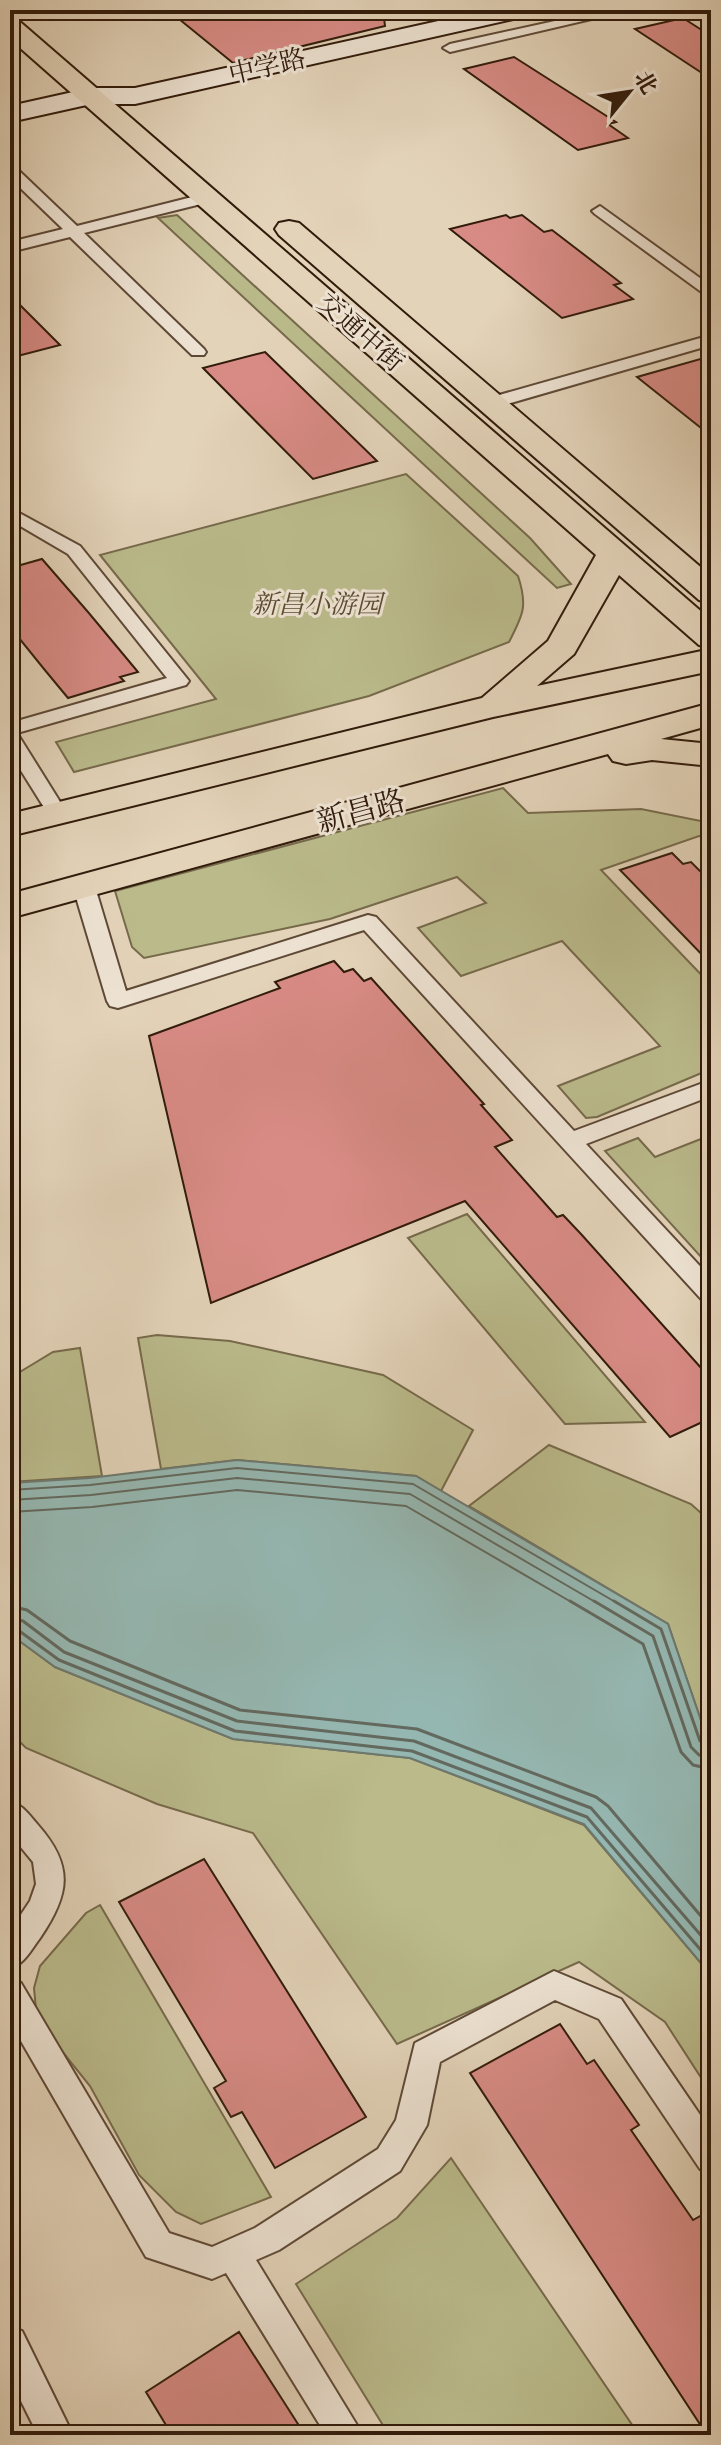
<svg xmlns="http://www.w3.org/2000/svg" width="721" height="2445" viewBox="0 0 721 2445" font-family="'IM FELL DW Pica','Noto Serif SC',serif">
<style>
.green{fill:#baba8b;stroke:#766a4b;stroke-width:2}
.water{fill:#95b7b1;stroke:#6d796f;stroke-width:2}
.lines{fill:none;stroke-linecap:round;stroke-linejoin:round}
.shore-far1{stroke:#63695e;stroke-width:2}
.shore{stroke:#63695e;stroke-width:3}
.building{fill:#d88b85;stroke:#311b0b;stroke-width:2}
.lane-casing{stroke:#5e4936;stroke-width:4}
.secondary-casing{stroke:#311b0b;stroke-width:4}
.primary-casing{stroke:#311b0b;stroke-width:4}
.lane{fill:#ede2d2;fill-rule:evenodd}
.secondary{fill:#ede2d2;fill-rule:evenodd}
.primary{fill:#e3d3b9;fill-rule:evenodd}
.labels{text-anchor:middle;stroke-width:6;stroke-linejoin:round;paint-order:stroke}
.far-street-label{font-size:26px;fill:#311b0b;stroke:#ede2d2}
.far-park-label{font-size:26px;font-style:italic;fill:#5a4b31;stroke:#ede2d2}
.street-label{font-size:30px;fill:#311b0b;stroke:#ede2d2}
</style>
<rect width="100%" height="100%" fill="#e3d3b9"/>
<filter id="stains"><feTurbulence type="fractalNoise" baseFrequency=".0025" numOctaves="4"/><feColorMatrix values="0 0 0 0 .2 0 0 0 0 .09 0 0 0 0 .02 0 0 0 .5 -.17"/></filter>
<radialGradient id="worn" r=".72"><stop offset=".6" stop-color="#630" stop-opacity="0"/><stop offset="1" stop-color="#630" stop-opacity=".3"/></radialGradient>
<!-- green -->
<path class="green" d="M177 215 530 538 571 584 557 588 158 218Z
M406 474 518 576C528 606 523 615 509 642L369 696 74 772 56 742 216 699 100 555Z
M503 788 528 813 641 809 711 823V838L699 836 601 870 711 985V1069L597 1117 586 1118 558 1086 660 1046 562 941 461 976 418 928 486 903 457 877 330 919 144 958 132 947 115 891Z
M711 1135V1268L605 1151 638 1138 655 1157Z
M467 1214 645 1422 565 1424 408 1238Z
M157 1335 230 1341 383 1375 473 1430 441 1491 416 1476 237 1460 161 1469 138 1338Z
M80 1348 102 1476 10 1482V1378L53 1352Z
M549 1445 691 1504 711 1522V1750L668 1624 469 1506Z
M10 1634 55 1667 233 1739 410 1758 584 1825 711 1975V2093L665 2022 579 1962 397 2044 253 1833 157 1804 26 1748 10 1732Z
M100 1905 271 2197 201 2224 176 2212 139 2175 90 2086 37 2020 34 1988 40 1966 86 1913Z
M451 2158 639 2435H389L296 2284 397 2218Z"/>
<!-- water -->
<path class="water" d="M237 1460 416 1476 668 1624 711 1750V1975L584 1824 410 1758 233 1739 55 1667 10 1634V1483L90 1478Z"/>
<g class="lines">
<!-- shore-far1 -->
<path class="shore-far1" d="M10 1490 90 1485 237 1468 413 1484 617 1603
M10 1500 91 1495 237 1478 410 1494 597 1603
M10 1512 92 1507 237 1490 406 1506 573 1603"/>
<!-- shore -->
<path class="shore" d="M570 1601 643 1644 681 1752 693 1765 711 1769
M594 1601 653 1636 691 1747 699 1755 711 1757
M614 1601 661 1629 700 1741 711 1747
M10 1606 27 1610 70 1641 240 1710 417 1729 596 1797 608 1806 711 1928
M10 1618 23 1621 64 1652 237 1721 414 1741 591 1808 711 1947
M10 1628 18 1630 59 1660 235 1731 412 1751 587 1817 711 1962"/>
</g>
<!-- building -->
<path class="building" d="M168 10H383L385 26 233 63Z
M683 18 711 36V79L635 29Z
M514 57 616 122 608 124 628 138 578 150 464 69Z
M506 215 510 218 522 215 544 232 552 230 621 283 614 285 633 299 562 318 450 229Z
M10 295 60 345 10 358Z
M265 352 377 461 313 479 203 368Z
M711 356V436L637 377Z
M42 559 88 612 138 672 120 677 124 681 68 698 44 669 10 627V568Z
M672 853 683 864 691 862 711 882V964L620 870Z
M334 961 344 972 353 969 364 981 371 978 484 1104 481 1105 512 1140 495 1147 557 1217 563 1215 581 1234 711 1379V1418L670 1437 465 1201 211 1303 149 1036 280 988 275 982Z
M204 1859 366 2117 275 2168 242 2112 231 2117 214 2088 226 2081 119 1902Z
M560 2024 587 2064 594 2060 639 2125 631 2130 693 2220 711 2210V2435H707L470 2073Z
M239 2332 305 2435H172L146 2392Z"/>
<g class="lines">
<defs>
<path id="lane" d="M453 10H469L482 20 470 23Z
M605 10H630L450 52 443 48 450 44Z
M10 166 15 167 77 226 208 193 213 195V201L84 233 204 349 206 352 204 355H192L70 237 10 252V242L63 229 10 178Z
M600 206 711 286V299L595 214 592 211Z
M711 335V345L497 407H485L483 403 485 399Z
M10 508 80 546 189 681 186 685 17 733 67 813 57 819 50 817 10 753V723L167 678 68 554 10 520Z
M84 880 95 887 126 991 368 915 376 917 574 1131 711 1080V1096L586 1144 711 1278V1303L702 1300 364 930 118 1008 110 1006 107 1001 73 887Z
M10 1801C23 1805 29 1815 38 1825 74 1866 70 1894 40 1938 31 1950 25 1963 10 1969V1931L30 1901 36 1884 33 1862 10 1834Z
M554 1971 621 1999 711 2131V2173L700 2169 599 2019 555 2000 440 2062 427 2125 400 2171 279 2250 256 2260 363 2435H326L226 2273 212 2279 146 2257 10 2022V1979L21 1983 169 2233 212 2247 255 2228 378 2149 396 2120 415 2043Z
M10 2326 22 2331 73 2435H38L10 2379Z"/>
<path id="secondary" d="M488 10H534L531 15 522 17 135 104H91L10 122V106L91 88H135Z"/>
<path id="primary" d="M10 19 19 21 711 620V648L699 645 619 575 574 654 537 686 711 649V671L493 717 10 836V814L482 698 548 641 596 555 10 39Z
M289 221 299 223 711 576V603L699 600 279 235 275 229 279 223Z
M711 703V725L661 739 711 744V766L652 760 626 764 613 761 608 754 10 918V894Z"/>
</defs>
<!-- lane casing -->
<use href="#lane" class="lane-casing"/>
<!-- secondary casing -->
<use href="#secondary" class="secondary-casing"/>
<!-- primary casing -->
<use href="#primary" class="primary-casing"/>
<!-- lane -->
<use href="#lane" class="lane"/>
<!-- secondary -->
<use href="#secondary" class="secondary"/>
<!-- primary -->
<use href="#primary" class="primary"/>
</g>
<g class="labels">
<!-- far-street labels -->
<g class="far-street-label">
<text transform="translate(267 66) rotate(-13)" y="9">中学路</text>
<text transform="translate(361 332) rotate(41)" y="9">交通中街</text>
</g>
<!-- far-park labels -->
<g class="far-park-label">
<text x="317" y="613">新昌小游园</text>
</g>
<!-- street labels -->
<g class="street-label">
<text transform="translate(361 811) rotate(-15)" y="10">新昌路</text>
</g>
</g>
<!-- margin -->
<rect width="721" height="2445" fill="none" stroke="#e3d3b9" stroke-width="40"/>
<rect x="12" y="12" width="697" height="2421" fill="none" stroke="#311b0b" stroke-width="4"/>
<rect x="20" y="20" width="681" height="2405" fill="none" stroke="#311b0b" stroke-width="2"/>
<!-- north arrow -->
<g transform="translate(629 92) rotate(60)" stroke="#ede2d2" stroke-width="6" paint-order="stroke">
<path d="M0-6L14 30L0 20L-14 30Z" fill="#311b0b"/>
<text y="-12" font-size="22" font-weight="bold" text-anchor="middle" fill="#311b0b">北</text>
</g>
<rect width="100%" height="100%" filter="url(#stains)"/>
<rect width="100%" height="100%" fill="url(#worn)"/>
</svg>
